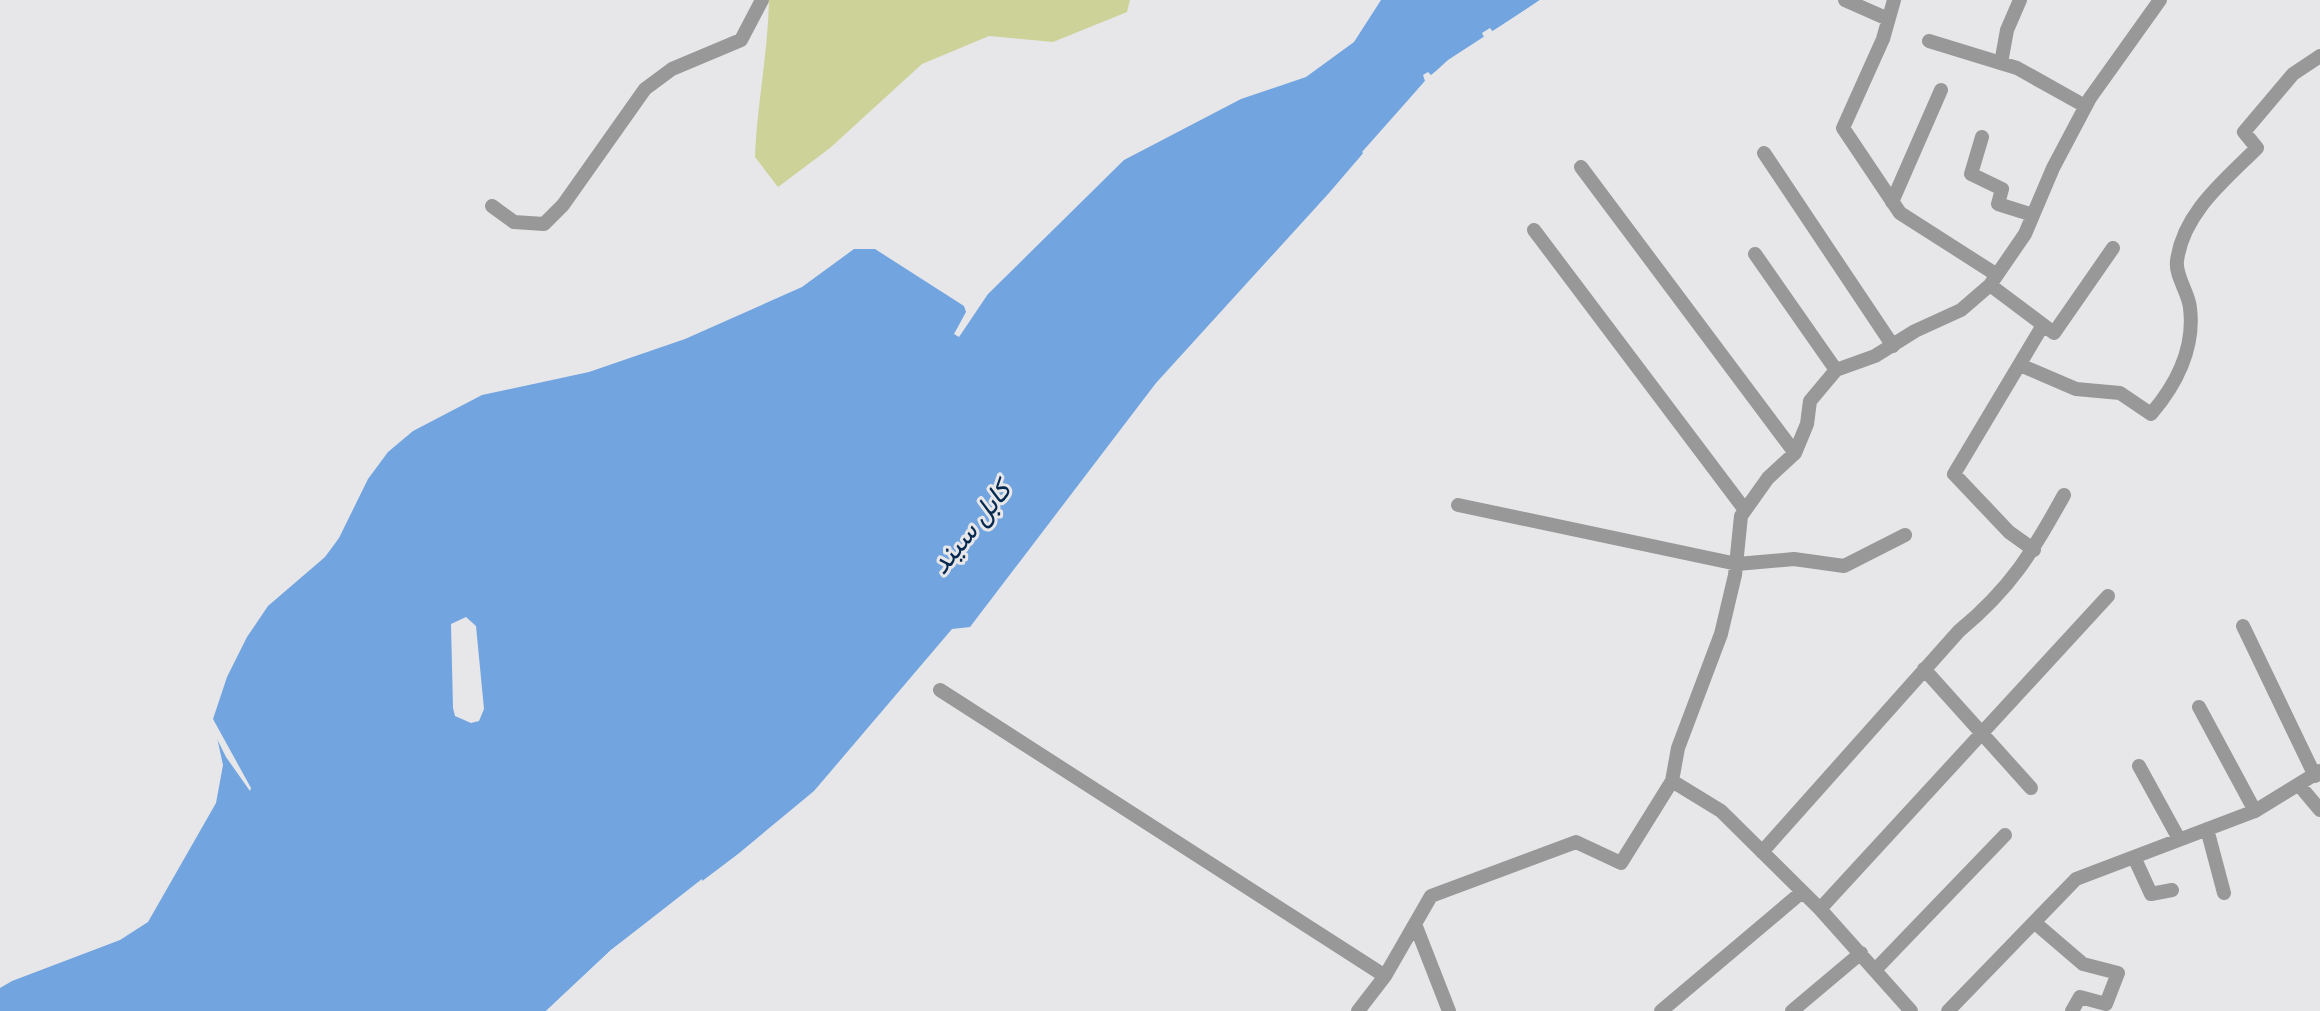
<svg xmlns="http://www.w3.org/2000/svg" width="2320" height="1011" viewBox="0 0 2320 1011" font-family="Overpass,Vazirmatn,sans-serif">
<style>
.green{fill:#cdd299}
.water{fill:#72a4e0;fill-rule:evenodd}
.pier{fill:#e7e7e9}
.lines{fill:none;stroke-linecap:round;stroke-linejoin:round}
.minor{stroke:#999898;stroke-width:14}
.labels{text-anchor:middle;stroke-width:6;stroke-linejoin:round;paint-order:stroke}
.water-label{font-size:28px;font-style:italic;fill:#062950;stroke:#e7e7e9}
</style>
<rect width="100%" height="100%" fill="#e7e7e9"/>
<!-- green -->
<path class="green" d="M769 0H1130L1127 12 1053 42 989 36 922 64 830 148 778 187 755 157C757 104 768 53 769 0Z"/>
<!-- water -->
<path class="water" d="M1381 0H1540L1448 60 1425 81 1329 193 1156 383 970 627 952 629 814 791 738 854 611 950 546 1011H0V988L12 981 120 940 148 922 216 803 223 765 213 719 227 677 247 637 268 606 325 557 339 538 368 479 388 452 413 431 482 395 589 372 685 339 802 287 854 249H875L964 306 966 312 954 334 959 337 988 294 1124 160 1241 99 1306 77 1354 42ZM466 617 476 626 484 709 479 721 471 723 455 716 453 708 451 624Z"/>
<!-- pier -->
<path class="pier" d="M1540 0 1543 2 1529 13 1450 63 1365 155 1362 152 1425 81 1423 75 1428 72 1431 75 1484 37 1482 33 1490 28 1493 32Z
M213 719 251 788 250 791 226 757 213 731Z
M702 879 703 883 614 953 552 1011H546L611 950Z"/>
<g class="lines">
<!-- minor -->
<path class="minor" d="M1845 0 1888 19
M1894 0 1883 39 1843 128 1900 213 1997 275
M1929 41 2017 68 2085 106
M2001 63 2007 30 2020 0
M1982 137 1971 174 2002 189 1998 204 2033 215
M1764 153 1893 346
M1581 167 1795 453
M1892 202 1941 90
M492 206 514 222 544 224 563 205 645 89 672 69 741 40 762 0
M1534 230 1745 510
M1755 254 1836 370
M1990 285 2054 333 2113 248
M2020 365 2076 389 2120 393 2151 414C2176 385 2195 348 2190 308 2189 293 2175 276 2177 261 2183 213 2225 180 2257 148L2244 132 2293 74 2320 56
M1458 505 1737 564 1794 559 1844 566 1905 535
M2034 550 2009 532 1954 474 2043 325
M2243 626 2315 776
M1924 669 2031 788
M940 690 1385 976
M2199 707 2255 811
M2139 766 2179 839
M1672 781 1721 811 1820 909 1911 1011
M2299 785 2320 810
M2207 829 2224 893
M1762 852 1959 631C2011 588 2032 553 2064 495
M2134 857 2151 894 2172 890
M1820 909 2108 596
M2034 922 2083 964 2118 973 2106 1004 2080 997 2072 1011
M1415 924 1449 1011
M1875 970 2005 835
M1358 1011 1385 976 1431 896 1576 842 1621 863 1672 781 1678 748 1721 634 1735 575 1741 516 1768 478 1795 453 1807 424 1810 401 1836 370 1875 356 1915 331 1961 310 1990 285 2025 234 2053 168 2090 98 2160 0
M1661 1011 1802 892
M1792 1011 1861 953
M1948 1011 2076 879 2255 811 2320 771"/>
</g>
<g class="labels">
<!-- water labels -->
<g class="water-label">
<text transform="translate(970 527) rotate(-51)" y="10">کابل سيند</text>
</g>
</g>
</svg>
